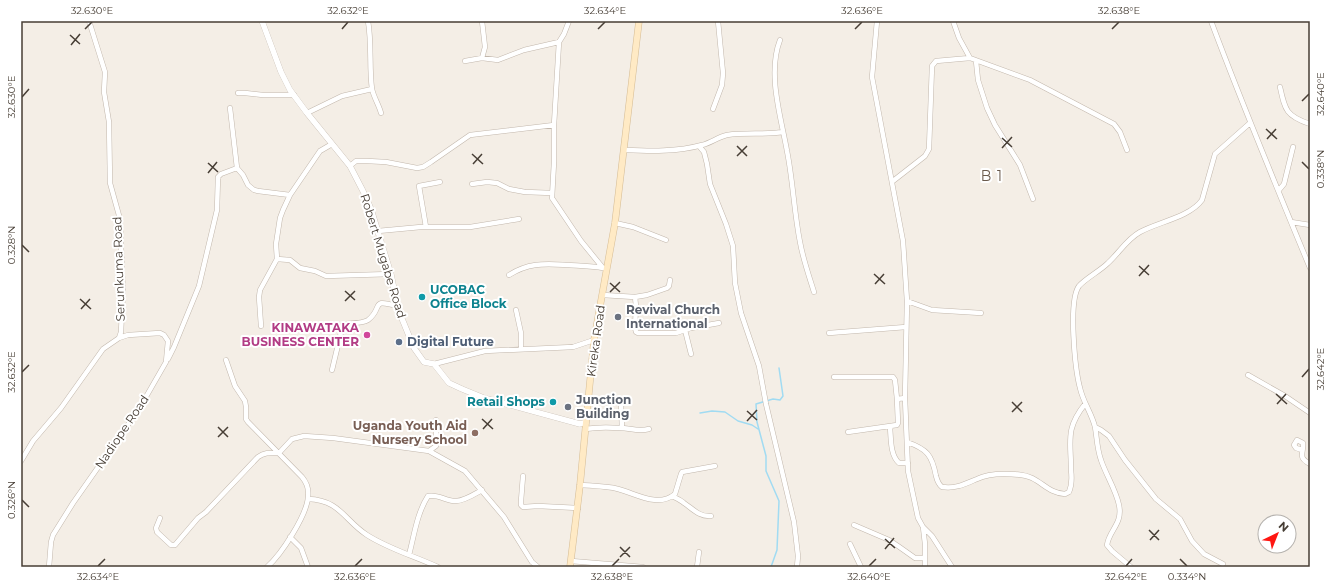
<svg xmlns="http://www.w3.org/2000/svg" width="1331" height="588" viewBox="0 0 1331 588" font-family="Montserrat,sans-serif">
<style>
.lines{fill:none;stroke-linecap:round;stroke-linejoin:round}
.stream{stroke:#a1dbf2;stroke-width:1.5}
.minor-casing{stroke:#c2b7ac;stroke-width:5.5}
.tertiary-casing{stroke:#c2b7ac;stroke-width:6}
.secondary-casing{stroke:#d5bc95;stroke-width:7}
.minor{stroke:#fff;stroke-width:4.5}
.tertiary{stroke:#fff;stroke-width:5.5}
.secondary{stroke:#ffeac5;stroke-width:6}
.ticks{fill:none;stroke:#473e35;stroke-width:1.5}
.culture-dot{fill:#0f9aa8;stroke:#fff;stroke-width:1.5}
.worship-dot{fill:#6b7280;stroke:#fff;stroke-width:1.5}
.hotel-dot{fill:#d1479c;stroke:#fff;stroke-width:1.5}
.service-dot{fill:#5c6f8a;stroke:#fff;stroke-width:1.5}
.education-dot{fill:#8d6e63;stroke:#fff;stroke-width:1.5}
.labels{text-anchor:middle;stroke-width:4;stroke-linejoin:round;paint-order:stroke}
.street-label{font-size:12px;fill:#473e35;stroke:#fff}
.culture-label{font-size:12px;font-weight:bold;fill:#0d838f;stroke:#fff;text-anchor:start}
.worship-label{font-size:12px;font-weight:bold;fill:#5b616d;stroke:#fff;text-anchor:start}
.hotel-label{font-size:12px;font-weight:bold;fill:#b23c85;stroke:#fff;text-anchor:end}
.service-label{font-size:12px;font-weight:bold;fill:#4e5e75;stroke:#fff;text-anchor:start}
.education-label{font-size:12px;font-weight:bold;fill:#785e54;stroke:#fff;text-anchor:end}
.quarter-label{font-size:14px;letter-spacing:1px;fill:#6a5a4c;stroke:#fff}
.neatline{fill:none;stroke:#473e35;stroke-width:1.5}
.ticks-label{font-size:10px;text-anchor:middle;fill:#473e35}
</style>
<rect width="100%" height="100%" fill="#f4eee6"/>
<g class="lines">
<!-- stream -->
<path class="stream" d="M700 413 712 411 725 412 738 421 752 425 758 429
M771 567 777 550 779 501 766 471V456L757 422 756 404 773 399 780 400 783 396 779 368"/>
<defs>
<path id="minor" d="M368 21C372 44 369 67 372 89 374 98 379 105 381 113
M877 21 872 77 903 241 907 301 905 398 908 471 918 518 923 527 932 536 952 567
M953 21 959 38 970 58
M1211 21C1242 104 1276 186 1310 268
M780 40C767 74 781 117 787 151 793 181 794 212 800 242 803 259 809 276 814 292
M559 42 554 125V162L552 198 581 241 603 268
M482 58 485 47 482 21
M465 61 482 58 498 60 524 50 559 42 564 34 569 21
M976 61 978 80 987 108 995 125 1020 165 1033 199
M1280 87C1285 110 1286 116 1310 124
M238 93H245L263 95H294
M230 108 237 168 243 175 248 185 254 190 258 191 290 195
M713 109 722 85 723 73 718 21
M307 113 342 96 372 89
M699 146 704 152 707 164 710 184 726 224 733 246 735 283 741 313 759 366 766 404 794 522 798 556 797 567
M625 150C650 151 677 152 702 145 711 143 718 137 727 135 746 132 765 135 783 132
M350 166 356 161H367L386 162 417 168 423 167 431 162 470 135 554 125
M893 181 925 156 929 149 932 66 936 61 970 58 1030 80 1114 124 1120 132 1127 150
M472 184 487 182 497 183 509 189 525 192 552 193
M1279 190 1284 184 1293 147
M1291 222 1310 225
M615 223 633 227 666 240
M426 227 419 186 440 182
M378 231 421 227H470L519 219
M277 259 290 260 300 268 315 271 326 276 391 274
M509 275C530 262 545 264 569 265 580 266 591 266 603 268
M603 295 635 297 636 306 635 328 636 332 638 333H676L691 328 719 323
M635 297 647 295 667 288 669 286 670 280
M907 301 932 310 981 313
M516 310 521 333V349
M261 326 259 297 260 290 277 259 276 244 280 218 283 210 290 195 320 151 332 144
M685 330 691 354
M829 333 906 327
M168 359 174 347 199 286 217 210 218 177 221 174 237 168
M226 360 235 386 245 401 246 407V419L248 422 302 477C307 483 309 490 308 497 307 515 281 555 267 567
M434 364 485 351 573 347 594 340
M332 370 343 324C350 323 362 324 368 320 384 308 369 298 397 306
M1248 375 1285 396 1310 413
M834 377H893L895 380 897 399 905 398
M890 427C891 438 890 455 899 463H908
M1095 427 1101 430 1109 436 1125 460 1156 499 1180 519 1192 541 1204 554 1223 564
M622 428 621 406 624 401
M585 429C597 427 608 427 620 428 630 428 638 432 649 429
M848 432 897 425 898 423 897 399
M907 442C927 449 932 455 936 476 937 480 938 484 942 487 956 489 965 484 977 479 985 475 995 474 1004 474 1014 474 1024 474 1032 478 1044 484 1050 493 1065 494L1069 492C1072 485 1072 478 1071 470 1071 441 1065 429 1085 404
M1302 450 1296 448 1294 445 1297 440 1303 443C1304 454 1297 457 1310 464
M429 451 465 471 504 517 532 562 538 567
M21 461 33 441 61 408 103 349 119 338 121 332 123 292 120 219 110 183 109 122 104 92 105 72 89 21
M523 476 521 501V505L523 507 538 506 578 508
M580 485C593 486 606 486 618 489 637 494 658 508 675 494L681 474 682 472 715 466
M672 496C676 498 681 500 684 503 693 509 699 517 711 516
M308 499C340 500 344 520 367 535 389 549 414 556 438 567
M160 518 156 528 157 532 171 545H175L198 518 206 512 258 457C265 452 271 453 279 453L292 439 304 436 333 438 429 451 436 446V420
M854 525 889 540 898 546 915 558H925
M923 527 925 544V567
M290 537 301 548 308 567
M850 544 861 567
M409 555C414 536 417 513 428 496 438 494 446 501 456 501 464 501 475 494 482 490
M571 561 643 567
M49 567 51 542 53 535 73 503 139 409 166 362 168 341 164 335 160 333 128 335 119 338
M697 567 699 552
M1131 567 1112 551 1107 545C1109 530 1123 524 1119 505 1116 490 1106 475 1101 460 1097 449 1097 438 1095 427 1092 414 1083 402 1080 388 1075 369 1068 301 1079 286 1086 278 1100 271 1108 263 1119 253 1127 239 1140 232 1158 222 1190 217 1202 200L1215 154 1250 123"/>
<path id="tertiary" d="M262 21 281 72 290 90 307 113 350 166 363 191 371 209 391 274 398 309 414 348 424 362 434 364 449 383 462 389 484 398 580 424 586 422"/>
<path id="secondary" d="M570 567 580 485 594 340 615 223 639 21"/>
</defs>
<!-- minor casing -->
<use href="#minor" class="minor-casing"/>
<!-- tertiary casing -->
<use href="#tertiary" class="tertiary-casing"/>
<!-- secondary casing -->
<use href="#secondary" class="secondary-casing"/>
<!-- minor -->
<use href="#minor" class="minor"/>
<!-- tertiary -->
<use href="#tertiary" class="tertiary"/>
<!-- secondary -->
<use href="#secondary" class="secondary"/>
</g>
<!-- ticks -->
<path class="ticks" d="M85 29 92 22M342 29 348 22M598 29 605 22M855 29 862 22M1112 29 1119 22M70 35 80 44M71 45 80 34M22 97 29 89M1302 101 1309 94M1266 129 1277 139M1002 138 1012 147M1267 139 1276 129M737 146 747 156M1002 148 1012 137M472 154 483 164M737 156 747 146M1302 162 1309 169M208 163 218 172M473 164 482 154M208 173 217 162M22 245 29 252M1139 266 1149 275M874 274 885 284M1139 276 1149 265M610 283 620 292M875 284 884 274M345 291 355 300M610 292 620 282M80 299 91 309M345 301 355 291M81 309 90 299M22 372 29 365M1302 377 1309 369M1276 394 1287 404M1012 402 1022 412M1277 404 1286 394M747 411 757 420M1012 412 1022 402M482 419 493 429M747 421 757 410M218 427 228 437M483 429 492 419M218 437 228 427M22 500 29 507M1149 530 1159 540M885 539 895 548M1150 540 1159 530M620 547 630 557M885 549 894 538M620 557 630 547M1180 559 1187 566M98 566 105 559M355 566 362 559M612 566 619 559M869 566 876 559M1126 566 1132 559"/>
<!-- markers -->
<g class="culture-dot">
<circle cx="422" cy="297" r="4"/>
<circle cx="553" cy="402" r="4"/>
</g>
<g class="worship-dot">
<circle cx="618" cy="317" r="4"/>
<circle cx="568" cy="407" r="4"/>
</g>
<circle class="hotel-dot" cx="367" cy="335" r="4"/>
<circle class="service-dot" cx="399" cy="342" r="4"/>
<circle class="education-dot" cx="475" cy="433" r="4"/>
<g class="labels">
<!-- street labels -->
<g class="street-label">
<text transform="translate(383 256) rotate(73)" y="4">Robert Mugabe Road</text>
<text transform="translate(119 269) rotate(-92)" y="4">Serunkuma Road</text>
<text transform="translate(596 341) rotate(-82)" y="4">Kireka Road</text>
<text transform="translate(122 432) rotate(-56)" y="4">Nadiope Road</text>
</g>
<!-- culture labels -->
<g class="culture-label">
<text x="430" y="294">UCOBAC<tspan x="430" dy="14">Office Block</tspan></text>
<text x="545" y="406" text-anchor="end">Retail Shops</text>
</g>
<!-- worship labels -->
<g class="worship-label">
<text x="626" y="314">Revival Church<tspan x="626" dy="14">International</tspan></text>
<text x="576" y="404">Junction<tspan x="576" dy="14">Building</tspan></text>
</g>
<!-- hotel labels -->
<g class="hotel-label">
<text x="359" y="332">KINAWATAKA<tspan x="359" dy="14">BUSINESS CENTER</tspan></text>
</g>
<!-- service labels -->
<g class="service-label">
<text x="407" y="346">Digital Future</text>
</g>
<!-- education labels -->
<g class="education-label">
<text x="467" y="430">Uganda Youth Aid<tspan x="467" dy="14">Nursery School</tspan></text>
</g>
<!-- quarter labels -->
<g class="quarter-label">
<text x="992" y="181">B 1</text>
</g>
</g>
<!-- border -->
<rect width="1331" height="588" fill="none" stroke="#ffffff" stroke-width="44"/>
<!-- north arrow -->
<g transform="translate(1277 534) rotate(43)"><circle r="19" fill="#ffffff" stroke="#b5b2ae"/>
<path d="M0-3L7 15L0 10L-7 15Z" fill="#ff1712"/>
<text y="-6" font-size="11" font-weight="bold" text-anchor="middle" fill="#473e35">N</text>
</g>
<rect x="22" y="22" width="1287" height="544" class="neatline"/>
<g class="ticks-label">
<text x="92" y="14">32.630°E</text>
<text x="348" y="14">32.632°E</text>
<text x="605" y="14">32.634°E</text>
<text x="862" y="14">32.636°E</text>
<text x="1119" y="14">32.638°E</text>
<text transform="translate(1320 94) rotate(-90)" y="4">32.640°E</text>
<text transform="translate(11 97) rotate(-90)" y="4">32.630°E</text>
<text transform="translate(1320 169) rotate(-90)" y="4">0.338°N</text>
<text transform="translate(11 245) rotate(-90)" y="4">0.328°N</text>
<text transform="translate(1320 369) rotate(-90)" y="4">32.642°E</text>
<text transform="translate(11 372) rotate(-90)" y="4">32.632°E</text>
<text transform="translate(11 500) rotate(-90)" y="4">0.326°N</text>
<text x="98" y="580">32.634°E</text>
<text x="355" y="580">32.636°E</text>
<text x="612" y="580">32.638°E</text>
<text x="869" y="580">32.640°E</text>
<text x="1126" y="580">32.642°E</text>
<text x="1187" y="580">0.334°N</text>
</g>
</svg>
